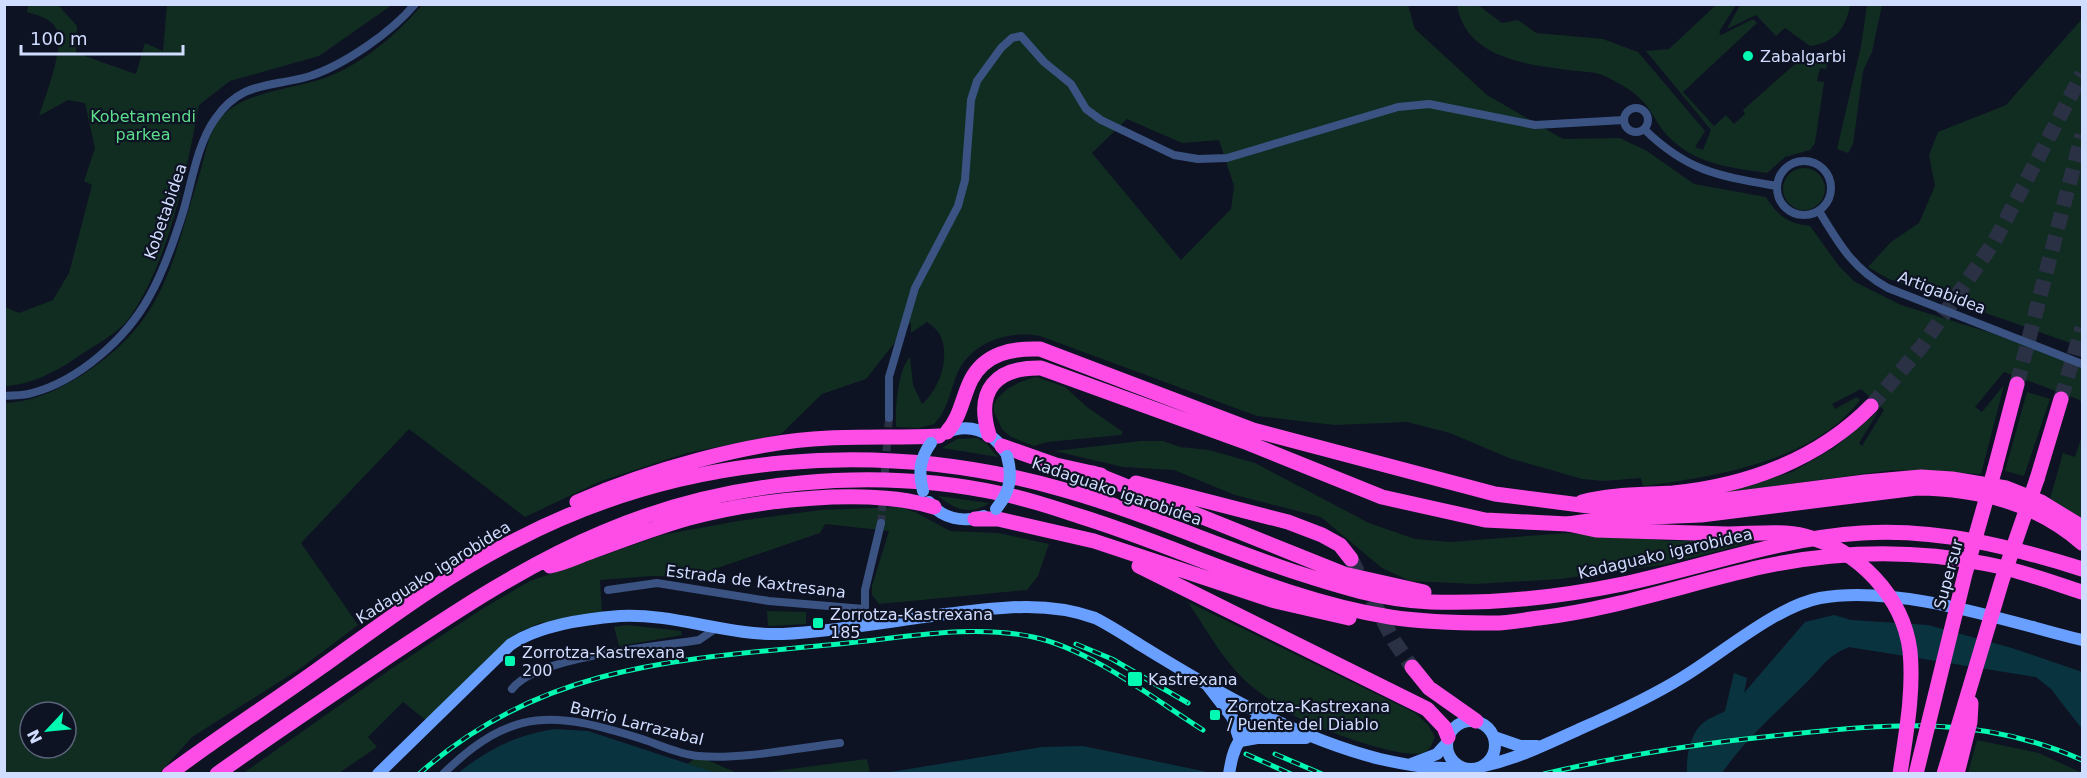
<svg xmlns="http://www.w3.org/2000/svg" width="2087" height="778" viewBox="0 0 2087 778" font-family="'DejaVu Sans',sans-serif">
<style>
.green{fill:#112d21;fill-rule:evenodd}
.water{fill:#0a3340}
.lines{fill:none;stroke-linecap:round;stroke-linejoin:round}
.street-tunnel{stroke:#2b3144;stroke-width:8;stroke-dasharray:8 4;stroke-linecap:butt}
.highway-tunnel{stroke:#2b3144;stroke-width:15;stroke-dasharray:15 8;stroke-linecap:butt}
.street{stroke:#3a5382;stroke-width:8}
.secondary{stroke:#699ffe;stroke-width:12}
.highway{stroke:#fd4de6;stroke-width:15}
.rail-casing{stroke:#02f9b2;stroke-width:5}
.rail{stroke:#0e1323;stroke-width:3;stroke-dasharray:9;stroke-linecap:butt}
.secondary-bridge{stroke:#699ffe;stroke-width:12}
.highway-bridge{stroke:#fd4de6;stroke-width:15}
.poi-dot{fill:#02f9b2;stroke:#0e1323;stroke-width:2}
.labels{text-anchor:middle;stroke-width:4.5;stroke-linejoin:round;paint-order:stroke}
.poi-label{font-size:16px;fill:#d1ddff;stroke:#0e1323;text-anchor:start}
.park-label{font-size:16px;fill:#5dde8c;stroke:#0e1323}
.street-label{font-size:16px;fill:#d1ddff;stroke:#0e1323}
</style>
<rect width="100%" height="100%" fill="#0e1323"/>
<!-- green -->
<path class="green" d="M423 4 1408 5 1415 29 1487 95 1563 139 1620 138 1647 151 1694 184 1766 197C1778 216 1787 223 1810 226L1839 266 1855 282 1901 305 1991 333 2082 368V405L2080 400 2004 372 1975 407 1982 412 2004 385 1981 474 1892 470 1715 494 1792 472 1834 448 1878 412 1859 443 1862 446 1884 410 1861 389 1832 404 1835 409 1857 397 1860 400C1814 461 1715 477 1643 486L1641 478 1603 481 1582 479 1509 458 1450 433 1407 422 1335 425 1257 416 1040 336C1008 330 971 342 957 374 950 391 948 410 934 424L919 428 896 427C895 409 898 369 910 357L913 385 922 404C939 390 951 357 940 335 938 330 931 325 927 322L911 333V322L866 379 822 394 781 434 687 453 601 481 525 517 409 429 301 543 358 625 301 668 192 737 159 774 5 773 4 403C35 402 63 388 88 371 167 318 172 260 199 176 204 160 207 139 216 124 236 90 297 90 330 76 365 62 399 32 423 4ZM1127 119 1182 143 1219 140 1234 186 1231 209 1181 260 1092 153ZM30 712H66V748H30Z
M28 5H58L77 26 76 53 136 74 145 43 163 51 167 5H392L319 56 230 81 199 105C186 172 170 259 130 317 118 334 93 346 76 358 55 372 30 385 5 386V307L19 313 53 300 69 273 92 185 84 181 95 148 85 103 68 100 39 116C45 97 66 44 56 28 50 18 37 15 27 12Z
M1457 5H1478L1502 23 1518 20 1536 33 1603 39 1638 52 1705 131 1695 147 1703 150 1711 130 1646 51 1669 49 1716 5H1736L1719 32 1721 35 1753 19 1757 23 1683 92 1714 126 1726 115 1734 124 1745 114 1743 110 1796 63 1792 59 1798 56 1829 54 1826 69 1820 68 1817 81 1824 82 1815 143 1810 150 1785 157 1767 173C1734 168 1699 165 1673 141 1661 131 1655 117 1646 105 1635 91 1620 84 1605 76 1595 71 1580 72 1569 70 1526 65 1465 57 1457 5Z
M1740 5V4L1850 5C1846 29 1834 43 1810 46L1785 28 1776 36 1756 15 1727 29Z
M1867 5H1882L1872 52 1863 71 1853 144 1848 153 1837 149 1861 46Z
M2082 19V347L1889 279 1868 267 1891 242 1919 223 1935 186 1929 155 1938 132 2006 105Z
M1783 189a21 21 0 1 1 42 0a21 21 0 1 1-42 0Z
M1036 377 1065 387 1087 407 1123 432 1121 435 1047 442 1034 446 1011 437 1002 429 994 412V404C1004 387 1019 382 1036 377Z
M2027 392 2050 399 2024 476 2005 471Z
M2082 436V520L2050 499 2063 453 2075 457Z
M977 438 986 443 998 457 942 448 957 439Z
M1141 441H1163L1180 447 1209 450 1255 463 1369 523 1415 539 1450 542 1568 533 1672 541H1758L1662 565 1560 579 1476 584 1410 581 1382 568 1321 517 1235 495 1174 470 1123 467 1055 451Z
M938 496 989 503C970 516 954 509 938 496Z
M900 507 917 513 950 531 998 533 1049 544 1038 576 1027 590 879 604 872 595V586L889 531 825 524 820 533 691 577 652 576 600 580 602 614 540 623 515 634 427 721 403 702 368 737 377 747 339 773 242 774 391 669 482 609 530 581 662 535 738 521 821 510Z
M1188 602 1415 713 1428 725 1435 737C1432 743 1431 749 1425 752 1405 762 1314 727 1293 715 1280 708 1267 698 1255 689 1226 666 1208 632 1188 602Z
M767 611 806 612V624L768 626Z
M627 625 681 631 682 635 619 646 614 627Z
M1977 740 2039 753 2082 773H1968Z
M698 756 737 773H712L686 765Z
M867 759 870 773H760Z"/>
<!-- water -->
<path class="water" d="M1834 615 1851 620 1928 625 2012 648 2082 672V729L2051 689 2036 677 1849 647C1827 656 1824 665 1807 682 1777 712 1746 738 1722 773H1687C1686 758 1690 733 1703 723 1709 718 1718 715 1725 711L1734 673 1747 678 1744 693 1805 622Z
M554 729 588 731 716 773H458C490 748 514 736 554 729Z
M1083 746 1212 773H885L1042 747Z"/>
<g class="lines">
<!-- street-tunnel -->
<path class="street-tunnel" d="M881 523 889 418"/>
<!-- highway-tunnel -->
<path class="highway-tunnel" d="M2017 384 2082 135
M2061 399 2082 328
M1871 406 1922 346 1994 242 2082 74
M1351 559 1394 641 1412 667"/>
<!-- street -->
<path class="street" d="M1624 120a12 12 0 1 1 24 0a12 12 0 1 1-24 0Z
M1644 129C1688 172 1719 176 1777 186
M1777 188a27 27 0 1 1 54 0a27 27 0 1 1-54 0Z
M1819 211C1839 244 1853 269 1888 288L2082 364
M4 396C13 395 23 396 32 393 78 381 126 339 149 297 164 271 175 238 184 209 192 180 198 143 215 119 242 80 270 88 310 76 344 65 392 32 415 4
M889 418V377L915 288 958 206 965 180 971 100 977 81 1001 48 1012 38 1021 36 1044 62 1071 84 1086 109 1101 120 1174 155 1198 159 1227 158 1398 107 1429 104 1535 125 1624 120
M608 590 657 583 769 601 864 609
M865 624V590L881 523
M512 689C537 656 656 647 699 640L715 629
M443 774C513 705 556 712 642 739 660 745 681 755 699 756 739 760 798 748 840 743"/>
<!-- secondary -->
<path class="secondary" d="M943 434C967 422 992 430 1005 452
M929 502C943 519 963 523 984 516
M1208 686 1232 717 1240 741
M1447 745a24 24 0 1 1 48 0a24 24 0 1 1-48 0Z
M1494 737 1520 746H1537
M1240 741 1257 738H1306
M1411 764 1437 754 1447 743
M1484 766C1519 758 1549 743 1582 728 1616 713 1651 697 1683 677 1721 654 1777 606 1820 598 1898 584 2005 621 2082 640
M378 774 510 645C539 625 584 619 620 616 674 613 728 636 783 634 837 631 892 621 946 614 996 608 1046 600 1095 618 1111 626 1126 636 1142 646 1215 691 1296 738 1380 759 1407 765 1433 770 1461 767
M1229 774C1231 762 1233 750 1240 740 1249 729 1256 725 1259 712"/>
<!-- highway -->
<path class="highway" d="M947 432C961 416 962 398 971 380 985 353 1012 348 1040 349L1253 430 1495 494 1604 508 1677 506 1865 482 1921 477 1952 479 2006 488 2041 502 2082 527
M989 435C975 390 996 367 1041 368L1248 443 1382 497 1485 520 1568 524 1603 519 1701 515 1917 488C1979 489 2035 502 2082 543
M1002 446 1056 465 1101 475
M1995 468 2017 384
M1093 473 1344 574 1424 592
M2037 479 2061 399
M1136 483 1288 522 1322 535 1340 545 1351 559
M577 502C648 471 751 441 829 438 865 436 902 438 939 436
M1582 502C1612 494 1642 495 1673 493 1747 486 1819 459 1871 406
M975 519H998L1094 541 1275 601 1349 618
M550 566C565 563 579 556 593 551 625 539 657 527 689 518 756 500 868 487 934 507
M1139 566 1427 709 1444 727 1448 737
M1412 667 1429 688 1476 721
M169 774C218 737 270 704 320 668 383 623 446 575 516 540 683 453 881 438 1061 489 1140 511 1214 545 1292 571 1338 586 1382 600 1431 602 1495 604 1560 597 1623 584 1703 567 1781 538 1862 533 1937 528 2012 547 2082 569
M217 774C274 733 332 695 389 656 458 610 527 564 604 532 725 480 875 466 1003 494 1029 499 1054 508 1079 516 1183 548 1282 600 1390 617 1423 622 1456 623 1489 623 1506 624 1522 620 1539 618 1614 609 1686 584 1761 567 1836 551 1912 549 1987 564 2019 570 2051 582 2082 592"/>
<defs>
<path id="rail" d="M1076 644 1112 659 1188 703
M1246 754 1291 774
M1275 754 1322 774
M419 774C545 661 689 659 848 643 908 637 973 624 1033 637 1090 649 1154 699 1203 730
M1544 774C1623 755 1701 743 1782 735 1890 724 1979 714 2082 760"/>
</defs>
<!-- rail casing -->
<use href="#rail" class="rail-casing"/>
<!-- rail -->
<use href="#rail" class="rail"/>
<!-- secondary-bridge -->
<path class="secondary-bridge" d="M923 491C918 472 920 458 931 443
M996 509C1010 492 1013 477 1007 456"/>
<!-- highway-bridge -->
<path class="highway-bridge" d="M1568 524 1596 530C1640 531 1684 533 1728 534 1753 534 1781 530 1805 536 1858 550 1903 596 1910 651 1914 692 1906 733 1900 774
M1916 774 1965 574 1995 468
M1944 774 2002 580 2037 479
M1957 774 1970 722 1971 703"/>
</g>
<!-- markers -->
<g class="poi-dot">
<circle cx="1748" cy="56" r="6"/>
<rect x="812" y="617" width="12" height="12" rx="3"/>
<rect x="504" y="655" width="12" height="12" rx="3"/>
<rect x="1127" y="671" width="16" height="16" rx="3"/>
<rect x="1209" y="709" width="12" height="12" rx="3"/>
</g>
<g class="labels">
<!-- poi labels -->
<g class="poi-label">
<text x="1760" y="62">Zabalgarbi</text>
<text x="830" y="620">Zorrotza-Kastrexana<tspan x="830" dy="18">185</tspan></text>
<text x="522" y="658">Zorrotza-Kastrexana<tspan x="522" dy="18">200</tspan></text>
<text x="1148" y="685">Kastrexana</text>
<text x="1227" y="712">Zorrotza-Kastrexana<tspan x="1227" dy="18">/ Puente del Diablo</tspan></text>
</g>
<!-- park labels -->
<g class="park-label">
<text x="143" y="122">Kobetamendi<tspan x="143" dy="18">parkea</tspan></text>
</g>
<!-- street labels -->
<g class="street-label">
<text transform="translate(165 211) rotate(-71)" y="6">Kobetabidea</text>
<text transform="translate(1942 292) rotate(21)" y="6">Artigabidea</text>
<text transform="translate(1117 491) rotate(19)" y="6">Kadaguako igarobidea</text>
<text transform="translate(1665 553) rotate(-13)" y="6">Kadaguako igarobidea</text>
<text transform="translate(433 572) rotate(-32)" y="6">Kadaguako igarobidea</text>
<text transform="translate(1948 574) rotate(-75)" y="6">Supersur</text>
<text transform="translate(756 581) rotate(7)" y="6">Estrada de Kaxtresana</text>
<text transform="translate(637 723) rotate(14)" y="6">Barrio Larrazabal</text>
</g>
</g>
<!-- border -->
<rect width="2087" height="778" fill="none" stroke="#d1ddff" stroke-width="12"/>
<!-- north arrow -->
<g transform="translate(48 730) rotate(244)"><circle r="28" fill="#0e1323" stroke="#5c647b" stroke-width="1.5"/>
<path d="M0-4.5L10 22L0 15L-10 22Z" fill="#02f9b2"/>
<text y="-9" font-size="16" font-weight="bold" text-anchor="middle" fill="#d1ddff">N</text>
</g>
<!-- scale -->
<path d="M21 45v9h162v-9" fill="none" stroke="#d1ddff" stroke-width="3"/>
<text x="30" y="45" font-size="18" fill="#d1ddff" stroke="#0e1323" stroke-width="4.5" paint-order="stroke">100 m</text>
</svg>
